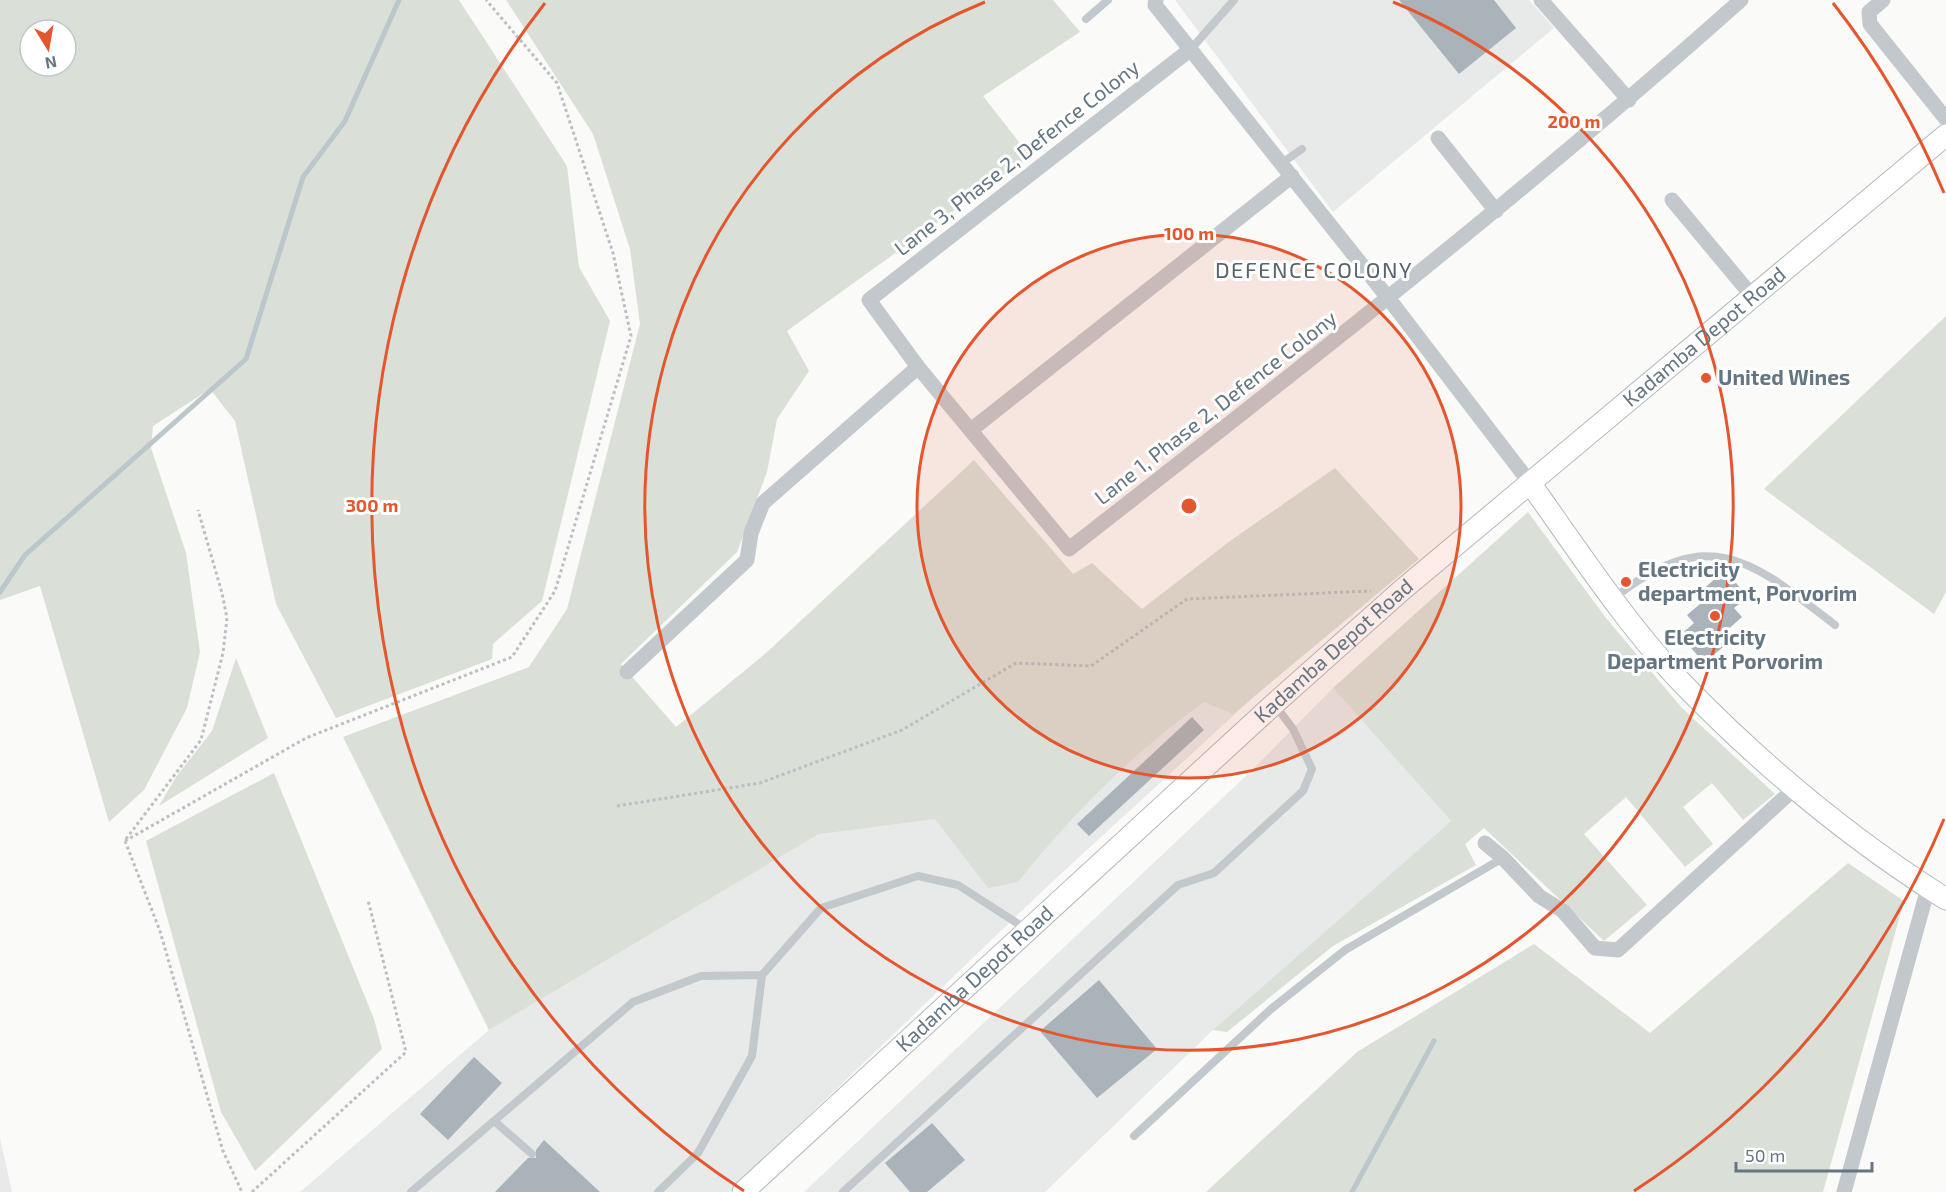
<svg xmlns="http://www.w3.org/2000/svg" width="1946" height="1192" viewBox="0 0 1946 1192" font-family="'Exo 2',sans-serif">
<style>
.built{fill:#e8e9e9}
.green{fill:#dadfd7;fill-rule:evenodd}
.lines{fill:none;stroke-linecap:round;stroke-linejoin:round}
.stream{stroke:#bbc7cb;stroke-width:5}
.building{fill:#aab3b9}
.secondary-casing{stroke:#b3babf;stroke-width:23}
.path{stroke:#bbbfc2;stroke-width:3;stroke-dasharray:3 3;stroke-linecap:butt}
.lane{stroke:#c3c8cc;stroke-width:8}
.street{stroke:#c3c8cc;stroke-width:15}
.secondary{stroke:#fff;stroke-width:21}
.ring{fill:none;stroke:#e4572e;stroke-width:3}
.poi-dot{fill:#e4572e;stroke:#fff;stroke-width:2}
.labels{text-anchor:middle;stroke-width:6;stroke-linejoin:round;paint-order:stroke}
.street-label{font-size:21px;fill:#657683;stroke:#fff}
.poi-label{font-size:21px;font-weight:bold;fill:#657683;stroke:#fff;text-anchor:start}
.neighbourhood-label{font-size:22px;letter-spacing:1.5px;fill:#57646e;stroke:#fff}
.centre{fill:#e4572e;stroke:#fff;stroke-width:3}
.ring-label{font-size:18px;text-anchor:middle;font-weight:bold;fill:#e4572e;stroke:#fff;stroke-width:6;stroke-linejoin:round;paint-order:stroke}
</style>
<rect width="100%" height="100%" fill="#fafaf8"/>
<!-- built -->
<path class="built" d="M1175 0H1529L1554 28 1333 212Z
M1173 591 1268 684 1053 881 729 1192H300L489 1030 819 834Z
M1333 688 1451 821 1213 1030 1045 1192H804L1249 773Z
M0 1138 12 1192H0Z"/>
<!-- green -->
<path class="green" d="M0 0H459L567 166 579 267 610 321 542 601 493 644 492 659 336 718 276 604 235 421 210 389 153 426 151 448 186 553 200 652 187 708 144 790 109 822 40 586 0 600ZM30 30H66V66H30Z
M506 0H1053L1080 32 983 96 1030 156 787 331 809 371 777 419 767 472 737 552 621 664 676 727 765 654 974 460 1073 574 1092 563 1142 609 1230 541 1335 468 1419 559 1233 714 1204 702C1134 752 1071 815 1018 882L988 888 935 819 819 834 489 1030 343 737 529 667 567 609 640 324 630 249 593 134Z
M1946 316V592L1934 614 1764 489Z
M1528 512 1606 618 1682 708 1775 794 1743 820 1712 783 1683 807 1713 844 1685 867 1626 797 1584 834 1647 905 1604 941 1484 828 1465 844 1476 865 1333 946 1227 1032 1213 1030 1451 821 1333 688Z
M236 658 268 738 159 806 176 777 212 731Z
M274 773 374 1019 382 1049 255 1171 221 1112 146 841Z
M1848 863 1904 901 1823 1192H1206L1357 1052 1534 944 1650 1033Z"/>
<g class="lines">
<!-- stream -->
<path class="stream" d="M0 592 25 555 246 359 303 177 345 121 399 0
M1352 1192 1434 1041"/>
</g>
<!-- building -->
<path class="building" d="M1399 0H1494L1516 28 1459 74Z
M1725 570 1748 597 1734 608 1742 617 1724 633 1728 643 1704 663 1680 635 1694 623 1687 615 1707 598 1701 591Z
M1192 717 1204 730 1089 836 1077 824Z
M1099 980 1157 1049 1097 1098 1040 1031Z
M474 1057 502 1083 448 1140 420 1114Z
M932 1123 965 1160 927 1192H910L885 1163Z
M544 1140 600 1192H495L528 1158H536V1150Z"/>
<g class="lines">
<defs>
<g id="secondary">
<path d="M1530 483C1577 549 1628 627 1685 686 1763 766 1852 840 1946 899"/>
<path id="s1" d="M743 1192 1274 704 1402 590 1946 135"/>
</g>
</defs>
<!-- secondary casing -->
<use href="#secondary" class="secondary-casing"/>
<!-- path -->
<path class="path" d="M617 806 760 783 902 730 1016 663 1091 666 1187 599 1371 591
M126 839 201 740 223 653 227 618 222 593 198 510
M125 841 306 738 512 657 555 591 631 336 613 253 557 83 486 0
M125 841 160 931 223 1151 242 1192
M252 1192 406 1052 368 900"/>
<!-- lane -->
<path class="lane" d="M1086 19 1108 0
M1191 49 1234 0
M1282 163 1302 149
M1614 598C1710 522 1752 561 1835 625
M494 1121 532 1154
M1134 1136 1271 1009 1345 950 1503 858
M411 1192 633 1002 701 976 762 975 821 908 918 876 958 885 1026 929
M658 1192 698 1153 752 1056 762 975
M843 1192 1178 885 1214 873 1303 791 1312 769 1293 729 1275 705"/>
<!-- street -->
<path class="street" d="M1156 0 1155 5 1389 299 1530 483
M1541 0 1629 100
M1883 0 1869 12 1870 24 1946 119
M1191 49 869 300 918 367 1069 549C1297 371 1525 193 1741 0
M1438 138 1496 211
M1672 200 1752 296
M971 430 1292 176
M627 672 747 560 751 533 763 503 918 367
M1485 843 1503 858 1539 896 1563 911 1595 948 1618 950 1795 788
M1844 1192 1928 888"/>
<!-- secondary -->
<use href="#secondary" class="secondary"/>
</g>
<!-- distance rings -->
<circle cx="1189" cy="506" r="272" fill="#e4572e" fill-opacity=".12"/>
<g class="ring">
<circle cx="1189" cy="506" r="272"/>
<path d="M1393 2A544 544 0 1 1 985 2"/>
<path d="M1944 819A817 817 0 0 1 1634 1191M744 1191A817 817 0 0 1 545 3M1833 3A817 817 0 0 1 1944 193"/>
</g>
<!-- markers -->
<g class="poi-dot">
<circle cx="1706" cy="378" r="6"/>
<circle cx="1626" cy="582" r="6"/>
<circle cx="1715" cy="616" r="6"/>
</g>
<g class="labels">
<!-- street labels -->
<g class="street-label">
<text transform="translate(1017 158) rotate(-38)" y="7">Lane 3, Phase 2, Defence Colony</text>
<text dy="7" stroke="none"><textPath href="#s1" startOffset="1287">Kadamba Depot Road</textPath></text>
<text transform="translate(1216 408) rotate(-38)" y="7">Lane 1, Phase 2, Defence Colony</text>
<text dy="7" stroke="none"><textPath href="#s1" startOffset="801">Kadamba Depot Road</textPath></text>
<text dy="7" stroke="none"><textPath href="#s1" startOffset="315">Kadamba Depot Road</textPath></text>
</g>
<!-- poi labels -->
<g class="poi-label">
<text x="1718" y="385">United Wines</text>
<text x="1638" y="577">Electricity<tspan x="1638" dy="24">department, Porvorim</tspan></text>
<text x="1715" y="645" text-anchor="middle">Electricity<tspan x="1715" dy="24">Department Porvorim</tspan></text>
</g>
<!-- neighbourhood labels -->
<g class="neighbourhood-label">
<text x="1314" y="278">DEFENCE COLONY</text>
</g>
</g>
<circle cx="1189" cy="506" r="9" class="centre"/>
<g class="ring-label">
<text x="1574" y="128">200 m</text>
<text x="1189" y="240">100 m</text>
<text x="372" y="512">300 m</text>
</g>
<!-- north arrow -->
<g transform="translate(48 48) rotate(169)"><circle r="28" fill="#ffffff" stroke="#c1c8cd" stroke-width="1.5"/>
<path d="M0-4.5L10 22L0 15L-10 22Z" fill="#e4572e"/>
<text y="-9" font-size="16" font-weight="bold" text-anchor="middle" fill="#657683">N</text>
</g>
<!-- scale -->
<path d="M1736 1162v9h136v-9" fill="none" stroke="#657683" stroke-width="3"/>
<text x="1745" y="1162" font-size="18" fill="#657683" stroke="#ffffff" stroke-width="4.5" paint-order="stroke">50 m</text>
</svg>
